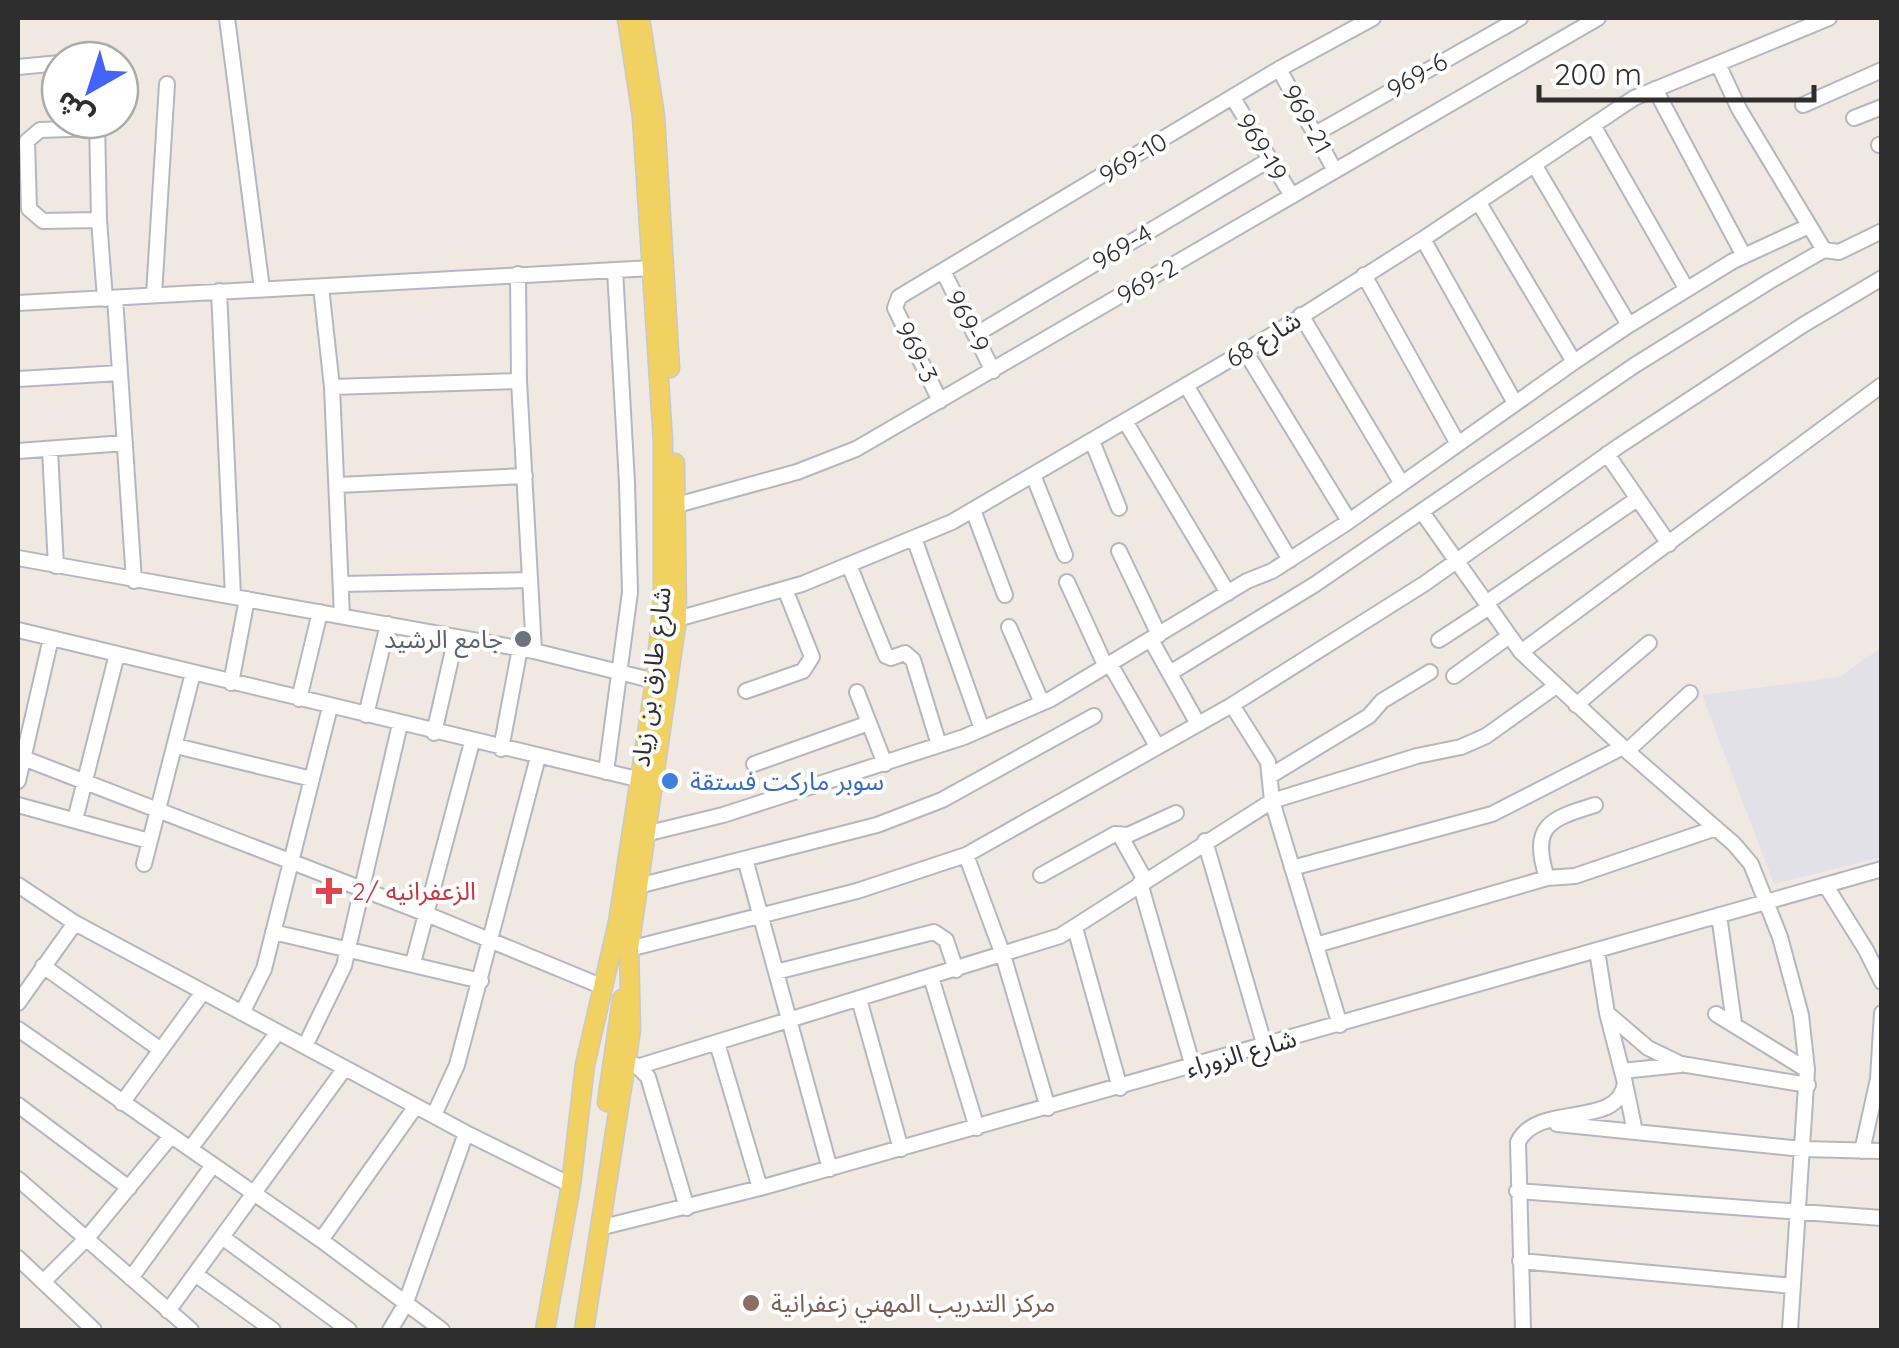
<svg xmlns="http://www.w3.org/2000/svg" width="1899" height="1348" viewBox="0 0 1899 1348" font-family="Quicksand,'Noto Sans Arabic',sans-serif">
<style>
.industrial{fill:#e3e1e8}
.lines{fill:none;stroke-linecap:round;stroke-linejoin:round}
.minor-casing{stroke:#b4b7c1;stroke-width:18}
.major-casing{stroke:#c9c9c9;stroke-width:21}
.minor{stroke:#fff;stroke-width:14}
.major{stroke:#f2d163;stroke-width:18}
.worship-dot{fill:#6b7280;stroke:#fff;stroke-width:4}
.shop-dot{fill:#3f7fe0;stroke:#fff;stroke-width:4}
.health-dot{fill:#e0444e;stroke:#fff;stroke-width:4}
.education-dot{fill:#8d6e63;stroke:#fff;stroke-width:4}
.labels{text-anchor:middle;stroke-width:8;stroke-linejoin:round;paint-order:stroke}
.street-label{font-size:25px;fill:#2e2e2e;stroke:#fff}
.worship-label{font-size:25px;fill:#5b616d;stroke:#fff;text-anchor:end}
.shop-label{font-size:25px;fill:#366cbe;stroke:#fff;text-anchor:start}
.health-label{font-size:25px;fill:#be3a42;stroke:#fff;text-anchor:start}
.education-label{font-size:25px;fill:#785e54;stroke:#fff;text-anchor:start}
</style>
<rect width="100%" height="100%" fill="#efe9e1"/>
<!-- industrial -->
<path class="industrial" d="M1881 648V857L1774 884 1702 695 1839 677Z"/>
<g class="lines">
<defs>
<path id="minor" d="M227 18 262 289
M1718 64 1739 109 1824 250
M18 67 60 63
M1279 69 1334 169
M1655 89 1744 256
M1233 98 1292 196
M1803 105 1882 70
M1854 118 1882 107
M97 120 99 220 105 299
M1594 127 1686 288
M97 128 40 130 27 141 29 209 43 221 99 220
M1315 134 1520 18
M1879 145 1882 144
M1535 166 1629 325 1574 362
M1423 239 1515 403
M943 271 993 371
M518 274 519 381 534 651
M1364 275 1458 444
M321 287 332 387 342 616
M219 291 233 596
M154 295 167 84
M115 298 134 581
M18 303 652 268
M1301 315 1402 484
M1629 325 1733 261 1809 226
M975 335 1269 160
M1245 351 1349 521
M18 379 120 373
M1186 385 1290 560
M332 387 519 381
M940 401 895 308 899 297 1279 69 1373 18
M1125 421 1228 593
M1092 441 1119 508
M50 450 56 566
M18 451 125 443
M1607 454 1669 544
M1033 475 1065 555
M338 485 525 476
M677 505 797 472 856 449 1598 18
M973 510 1005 595
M1422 512 1521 652 1627 751 1734 844 1751 864 1780 937 1801 1015 1807 1070 1790 1330
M914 538 982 729
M1119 551 1159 635
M18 558 534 651 655 681
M849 565 886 656 891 658 905 653 913 660 939 745
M1067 582 1106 667
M342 584 529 580
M1486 603 1637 499
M677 619 802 584 952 522 1272 335 1423 239 1634 98 1829 18
M1009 627 1042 703
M18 630 637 779
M1151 640 1198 724
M1439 640 1488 608
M1521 652 1882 385
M1110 664 1157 746
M1170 673 1314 585 1635 365 1770 281 1824 250 1839 252 1882 231
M1454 676 1508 637
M231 683 247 599
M746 691 803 671 812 657 785 589
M857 692 885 764
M299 699 320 612
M1232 705 1268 762 1272 801 1340 1025
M1576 705 1649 643
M366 715 388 624
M434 733 456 637
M176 746 312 779
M501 749 520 648
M1627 751 1690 693
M18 756 424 913 601 986
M754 764 869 723
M606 772 630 592 627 483 615 270
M1270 776 1369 716 1382 701 1430 672
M18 781 51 638
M18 805 149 841
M75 820 117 654
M645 834 723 815 964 737 1051 699 1247 581 1272 571 1345 524 1574 362 1479 203
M1121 837 1145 880
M1205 841 1265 1047
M966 855 1003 955 1048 1108
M745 859 830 1169
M144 864 193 673
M1292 868 1492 814 1623 747
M1041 875 1115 834 1128 835 1176 813
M1547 878C1530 825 1550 819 1595 805
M1140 883 1193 1067
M18 885 75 923 466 1133 571 1185
M638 886 877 825 942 800 1094 716
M1826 886 1866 950 1882 982
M1719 915 1734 1023
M1075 928 1120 1088
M273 932 481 981
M1316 945 1547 878 1575 876 1716 828
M629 949 857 891 966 855 1232 705 1424 584 1619 446 1803 325 1882 278
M413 963 472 742
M43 966 161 1050
M776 972 934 932 946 940 956 970
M931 977 977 1128
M859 999 901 1149
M18 1003 75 923
M242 1013 264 969 330 707
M1607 1013 1648 1048 1681 1064 1808 1085
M1716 1014 1807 1070
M18 1029 321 1240 442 1330
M717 1043 760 1188
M305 1046 344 966 400 724
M636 1065 648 1077 687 1208
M640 1066 1060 936 1272 801 1417 756 1461 747 1486 736 1556 686
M1622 1071 1680 1065
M1626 1088 1635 1132
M122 1103 203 992
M18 1105 129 1188
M434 1115 457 1065 538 757
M1557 1124 1802 1149 1882 1151
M190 1149 278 1032
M1862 1151 1878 1079 1882 1013
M18 1179 191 1330
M1517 1191 1882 1218
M599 1228 760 1188 1882 869
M222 1237 349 1330
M321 1240 416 1106
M18 1258 94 1330
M1520 1261 1793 1286
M195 1274 273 1330
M131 1278 213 1165
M43 1282 87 1238 171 1136
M168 1311 345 1068
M390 1330 405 1305 466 1133
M1523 1330 1518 1142C1538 1101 1618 1130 1625 1083L1607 1013 1597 951"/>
<path id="major" d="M640 18 655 116 670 368
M607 1102 622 999
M545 1330 571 1185 585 1065 618 922 655 681 663 599V441L642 117 627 18
M584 1330 631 1030 629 949 677 619 675 463"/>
</defs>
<!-- minor casing -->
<use href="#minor" class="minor-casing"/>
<!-- major casing -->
<use href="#major" class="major-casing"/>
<!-- minor -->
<use href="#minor" class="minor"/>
<!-- major -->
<use href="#major" class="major"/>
</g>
<!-- markers -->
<circle class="worship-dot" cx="523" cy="639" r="10"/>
<circle class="shop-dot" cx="670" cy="781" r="10"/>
<path class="health-dot" d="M324 876h10v10h10v10h-10v10h-10v-10h-10v-10h10z"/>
<circle class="education-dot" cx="751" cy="1303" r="10"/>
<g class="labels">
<!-- street labels -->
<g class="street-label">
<text transform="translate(1417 75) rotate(-30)" y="9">969-6</text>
<text transform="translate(1307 119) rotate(61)" y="9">969-21</text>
<text transform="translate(1262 147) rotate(59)" y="9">969-19</text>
<text transform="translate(1133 158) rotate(-31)" y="9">969-10</text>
<text transform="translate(1122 247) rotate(-31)" y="9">969-4</text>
<text transform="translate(1147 281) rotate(-30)" y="9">969-2</text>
<text transform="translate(968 321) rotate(63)" y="9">969-9</text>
<text transform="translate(1263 339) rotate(-32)" y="9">شارع 68</text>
<text transform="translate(917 352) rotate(64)" y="9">969-3</text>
<text transform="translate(651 677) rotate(-83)" y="9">شارع طارق بن زياد</text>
<text transform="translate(1241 1053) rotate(-16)" y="9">شارع الزوراء</text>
</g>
<!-- worship labels -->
<g class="worship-label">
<text x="503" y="648">جامع الرشيد</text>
</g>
<!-- shop labels -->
<g class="shop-label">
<text x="690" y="790">سوبر ماركت فستقة</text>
</g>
<!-- health labels -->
<g class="health-label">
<text x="352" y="900">الزعفرانيه /2</text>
</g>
<!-- education labels -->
<g class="education-label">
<text x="771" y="1312">مركز التدريب المهني زعفرانية</text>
</g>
</g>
<!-- border -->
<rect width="1899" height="1348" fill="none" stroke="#2e2e2e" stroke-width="40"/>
<!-- north arrow -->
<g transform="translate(90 90) rotate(219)"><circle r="48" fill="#ffffff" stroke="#ababab" stroke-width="2.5"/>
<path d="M0-8L18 38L0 25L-18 38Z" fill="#4264fb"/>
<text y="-15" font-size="28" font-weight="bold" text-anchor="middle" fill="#2e2e2e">ش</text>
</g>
<!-- scale -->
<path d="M1539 85v15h275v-15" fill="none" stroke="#2e2e2e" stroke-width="5"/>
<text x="1554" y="85" font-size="30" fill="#2e2e2e" stroke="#ffffff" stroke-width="8" paint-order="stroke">200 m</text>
</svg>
